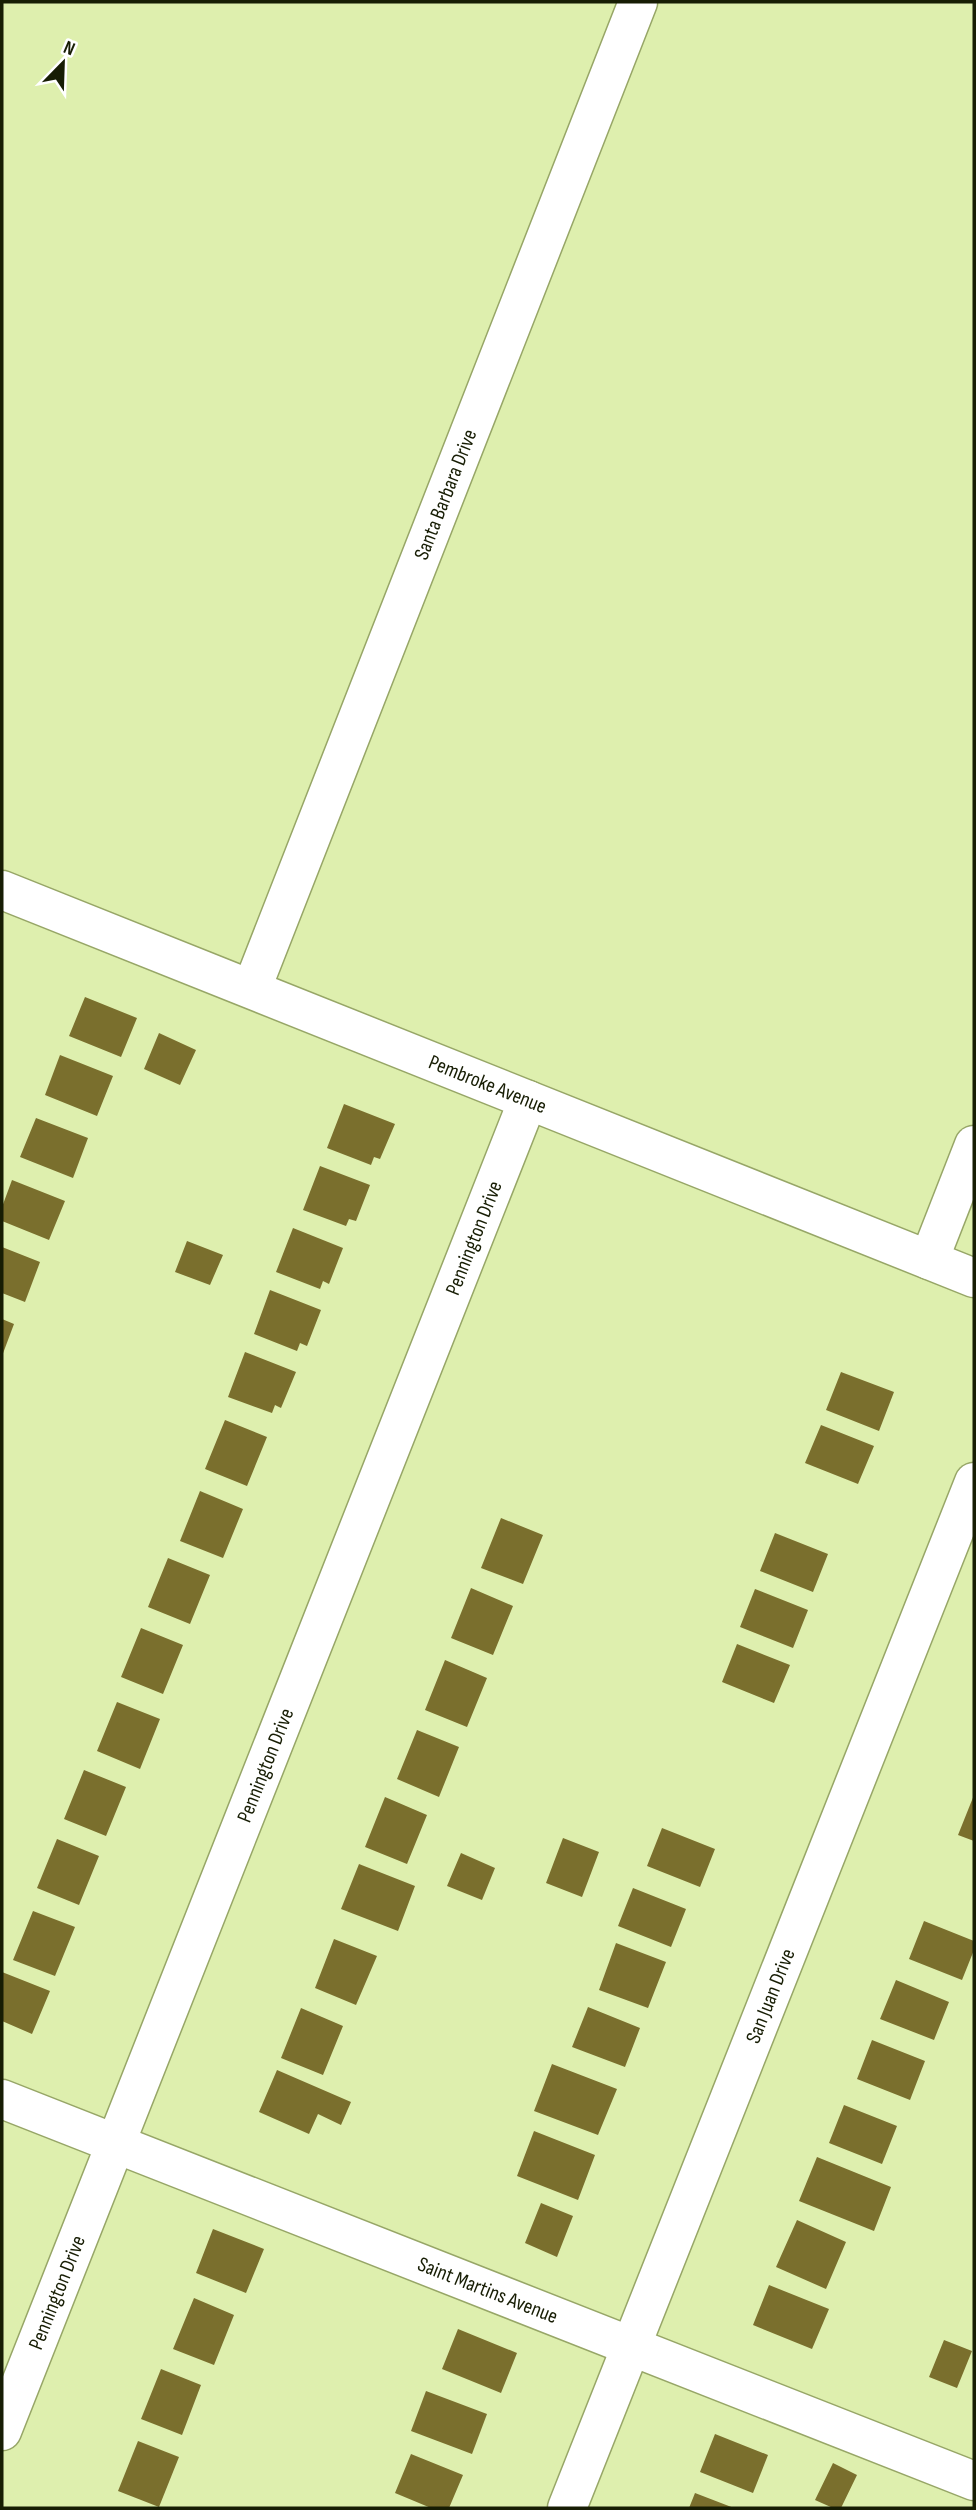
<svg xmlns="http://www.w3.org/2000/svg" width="976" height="2510" viewBox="0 0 976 2510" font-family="'Sofia Sans Condensed',sans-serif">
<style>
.building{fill:#7a6f2d}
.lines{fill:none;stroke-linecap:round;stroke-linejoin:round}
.minor-casing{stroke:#97a667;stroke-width:41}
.minor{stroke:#fff;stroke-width:38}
.labels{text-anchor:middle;stroke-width:5;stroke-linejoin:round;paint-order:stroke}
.street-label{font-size:21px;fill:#171d04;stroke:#fff}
</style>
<rect width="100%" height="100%" fill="#deefae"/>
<!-- building -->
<path class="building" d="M85 997 137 1018 121 1057 69 1036Z
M159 1033 196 1050 180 1085 144 1069Z
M60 1055 113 1076 97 1116 45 1095Z
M344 1104 395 1124 380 1159 374 1157 371 1165 327 1148Z
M36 1118 88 1138 73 1178 20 1157Z
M320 1166 370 1185 356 1221 349 1219 346 1226 303 1210Z
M12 1180 65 1201 49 1240 2 1221V1207Z
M293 1228 343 1248 329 1284 323 1281 320 1289 276 1272Z
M187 1241 223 1255 210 1285 175 1272Z
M2 1247 40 1262 25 1302 2 1293Z
M270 1290 321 1310 307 1346 300 1343 297 1351 254 1334Z
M2 1319 14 1324 2 1356Z
M245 1352 296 1372 281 1408 275 1405 272 1413 228 1397Z
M841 1372 894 1392 879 1431 826 1410Z
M225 1420 267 1437 247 1486 205 1469Z
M821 1425 874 1446 858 1484 805 1463Z
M200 1491 243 1509 223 1558 180 1541Z
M501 1518 543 1535 523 1584 481 1568Z
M775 1533 828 1554 813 1592 760 1571Z
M168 1558 210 1575 190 1624 148 1607Z
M471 1588 513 1606 493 1655 451 1638Z
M755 1589 808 1610 793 1648 740 1627Z
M141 1628 183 1645 163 1694 121 1677Z
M737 1644 790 1665 774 1703 722 1682Z
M445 1660 487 1678 467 1727 425 1710Z
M117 1702 160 1719 140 1769 97 1751Z
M417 1730 459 1747 439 1797 397 1779Z
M84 1770 126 1787 106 1836 64 1819Z
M974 1795V1841L958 1835Z
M385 1797 427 1815 407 1864 365 1847Z
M662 1828 715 1849 700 1887 647 1866Z
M563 1838 599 1852 582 1897 546 1883Z
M57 1839 99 1856 79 1905 37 1888Z
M461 1853 495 1868 482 1900 447 1886Z
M359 1864 415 1886 398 1931 341 1909Z
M633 1888 686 1909 671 1947 618 1926Z
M33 1911 75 1927 55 1976 13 1960Z
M924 1921 974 1941V1950L962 1980 909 1959Z
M334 1939 377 1956 356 2005 315 1988Z
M616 1943 666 1962 648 2008 599 1990Z
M2 1972 50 1991 32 2034 2 2021Z
M896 1980 949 2002 934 2040 880 2019Z
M588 2007 640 2028 625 2067 572 2047Z
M301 2008 343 2026 323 2075 281 2058Z
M872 2040 925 2061 910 2100 857 2079Z
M552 2064 617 2089 598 2135 534 2111Z
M277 2070 351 2102 341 2125 318 2114 309 2134 259 2112Z
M844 2105 897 2126 882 2164 829 2143Z
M534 2131 595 2155 578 2200 517 2176Z
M817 2157 891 2187 874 2231 799 2201Z
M541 2203 573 2216 557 2257 525 2243Z
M797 2220 846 2242 826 2289 776 2267Z
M213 2229 264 2249 246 2293 196 2273Z
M769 2285 829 2309 812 2349 753 2325Z
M194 2298 234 2315 214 2365 173 2349Z
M458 2329 517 2353 501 2393 442 2369Z
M944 2340 972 2351 957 2388 929 2377Z
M161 2369 201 2385 182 2435 141 2419Z
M426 2391 487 2414 472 2454 411 2431Z
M715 2434 768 2455 753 2493 700 2472Z
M138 2441 179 2457 159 2507 118 2491Z
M411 2454 463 2475 449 2508H431L395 2493Z
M833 2463 857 2475 841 2508H833L815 2500Z
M695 2493 734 2508H689Z"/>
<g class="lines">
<defs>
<g id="minor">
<path id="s1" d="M2 890 974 1278"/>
<path id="s2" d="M252 988 638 2"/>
<path d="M929 1260 974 1145"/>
<path id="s3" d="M2 2099 974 2481"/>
<path id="s4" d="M2 2431 528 1100"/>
<path id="s5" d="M567 2508 974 1482"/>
</g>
</defs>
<!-- minor casing -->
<use href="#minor" class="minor-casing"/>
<!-- minor -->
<use href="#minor" class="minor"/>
</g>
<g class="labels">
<!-- street labels -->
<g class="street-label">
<text dy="7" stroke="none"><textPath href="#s2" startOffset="530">Santa Barbara Drive</textPath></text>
<text dy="7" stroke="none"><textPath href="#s1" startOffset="523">Pembroke Avenue</textPath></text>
<text dy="7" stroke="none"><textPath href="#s4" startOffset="1283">Pennington Drive</textPath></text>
<text dy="7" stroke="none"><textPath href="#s4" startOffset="716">Pennington Drive</textPath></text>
<text dy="7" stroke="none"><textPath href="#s5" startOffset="551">San Juan Drive</textPath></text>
<text dy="7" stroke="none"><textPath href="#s3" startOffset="522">Saint Martins Avenue</textPath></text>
<text dy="7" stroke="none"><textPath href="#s4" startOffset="149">Pennington Drive</textPath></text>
</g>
</g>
<!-- border -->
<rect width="976" height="2510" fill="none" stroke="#171d04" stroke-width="7"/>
<!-- north arrow -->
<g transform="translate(63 63) rotate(23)" stroke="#ffffff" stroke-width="5" paint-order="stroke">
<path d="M0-5L12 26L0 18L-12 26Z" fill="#171d04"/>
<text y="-10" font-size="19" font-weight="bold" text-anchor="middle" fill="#171d04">N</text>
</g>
</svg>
